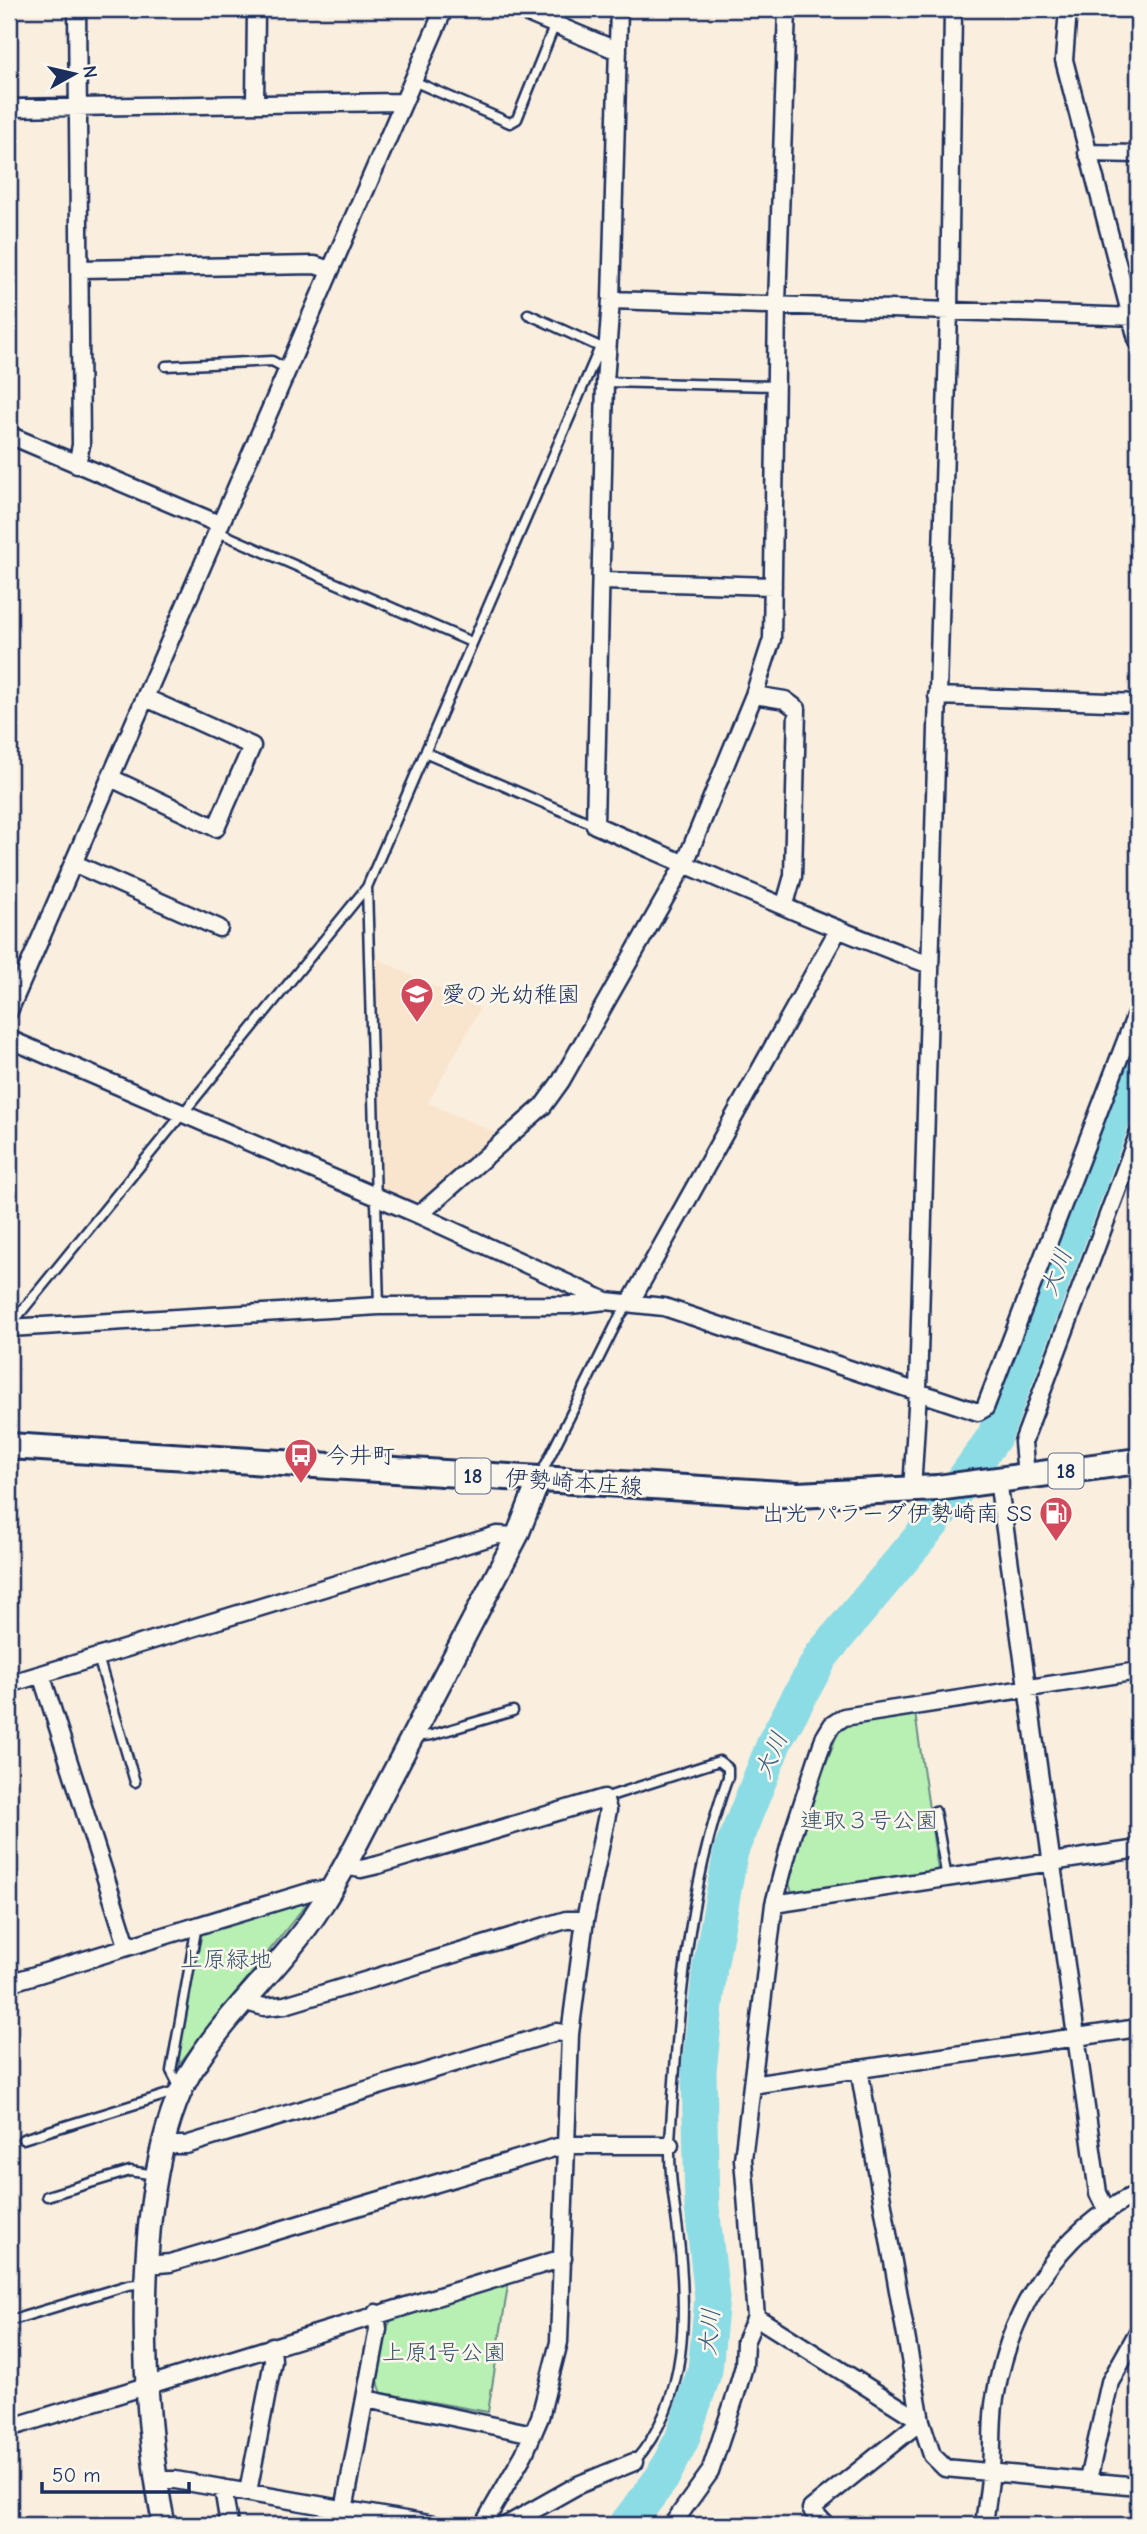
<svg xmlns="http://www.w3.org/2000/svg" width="1147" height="2534" viewBox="0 0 1147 2534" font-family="'Comic Neue','Klee One',sans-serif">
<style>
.built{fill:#f9e4cd}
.green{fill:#b8efb2;stroke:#6a8f88;stroke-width:2}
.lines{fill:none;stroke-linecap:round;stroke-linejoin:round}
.river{stroke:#8cdce6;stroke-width:35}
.lane-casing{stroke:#1b2f5e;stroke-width:13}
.street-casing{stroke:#1b2f5e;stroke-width:21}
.secondary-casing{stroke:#1b2f5e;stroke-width:26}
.primary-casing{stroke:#1b2f5e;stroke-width:30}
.lane{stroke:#fbf7ec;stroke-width:8}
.street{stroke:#fbf7ec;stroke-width:16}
.secondary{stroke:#fbf7ec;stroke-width:21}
.primary{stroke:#fbf7ec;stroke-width:24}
.labels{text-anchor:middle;stroke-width:5;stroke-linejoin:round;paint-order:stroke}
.shield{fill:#fbf7ec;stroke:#5e6b89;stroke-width:2}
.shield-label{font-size:21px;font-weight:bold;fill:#1b2f5e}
.poi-label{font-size:23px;fill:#1b2f5e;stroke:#fbf7ec;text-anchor:start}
.street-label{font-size:23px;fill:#1b2f5e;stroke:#fbf7ec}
.park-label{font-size:23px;fill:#3a556f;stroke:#fbf7ec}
.water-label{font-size:24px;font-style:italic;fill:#375a80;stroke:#fbf7ec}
</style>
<rect width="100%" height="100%" fill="#faeede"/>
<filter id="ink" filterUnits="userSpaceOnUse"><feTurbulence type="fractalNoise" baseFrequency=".0143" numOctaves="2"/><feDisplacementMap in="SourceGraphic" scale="14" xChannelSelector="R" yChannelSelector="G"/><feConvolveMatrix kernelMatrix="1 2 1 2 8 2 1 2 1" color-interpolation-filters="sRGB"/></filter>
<g filter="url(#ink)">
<!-- built -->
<path class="built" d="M374 957 480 1009 428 1103 496 1133 420 1200 410 1201 382 1191Z"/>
<!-- green -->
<path class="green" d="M915 1713 938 1870 792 1892 789 1883 806 1815 838 1732 846 1723Z
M308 1902 179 2064 177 2058 202 1932Z
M509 2279 488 2412 382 2393C372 2375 382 2327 397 2313Z"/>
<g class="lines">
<!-- river -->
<path class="river" d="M626 2525 662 2478 682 2439 705 2370 712 2298 702 2207 699 2071 710 1967 731 1851 775 1741 822 1655 935 1520 994 1437 1138 1052"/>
<defs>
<path id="lane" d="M411 80 510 123 517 119 555 24
M528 314 600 347
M166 366 272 361 287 369
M605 382 777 386
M216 531 471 642
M427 753 595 825
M367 887 379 1306
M9 1327 367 887 600 347 606 344
M541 1474 620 1316 630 1303
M98 1657 135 1782
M415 1737 432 1735 513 1711
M604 1798 719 1761 728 1768V1777C686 1893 678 2018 670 2141 669 2171 674 2201 678 2231 687 2309 690 2399 634 2462
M935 1811 947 1878
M23 2139 181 2090 171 2071 197 1925
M47 2196 130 2171 155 2175
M9 2321 128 2285 145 2283"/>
<path id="street" d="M77 9 81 445 77 465
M518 9 618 51
M619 9 611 300 605 382 595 825C706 873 817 923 930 965
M1068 9 1064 60 1138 343
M255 103 256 9
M9 108 401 102
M1087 153 1138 154
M80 269 315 265 330 270
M611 300 1138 317
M9 435 219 524
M603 581 773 586
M754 695 785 700 797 709 793 876 785 904
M937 696 1138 703
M111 778 216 828 252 746 146 698
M73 863 219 928
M9 1011 444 9
M9 1039 419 1215 606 1301
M419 1215 543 1106 561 1081 685 863 754 695 772 639 777 304 787 9
M630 1303 838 930
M9 1328 379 1306 570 1305 606 1301 664 1307 978 1412 985 1408 1138 1009
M1026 1476 1023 1442 1138 1135
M998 1480 1098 2193 1107 2211
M912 1491 918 1390 949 310 953 9
M41 1674 127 1945
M9 1684 497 1535 517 1536
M344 1866 361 1869 378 1865 604 1798 608 1810 585 1920 570 2034 559 2342 540 2417 524 2454 483 2525
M774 1904 1138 1849
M9 1983 312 1891 331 1889
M246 2002 264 2007 285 2005 566 1920H585
M859 2069 921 2421 932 2455 945 2468 1138 2486
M752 2085 1138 2028
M164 2145H186L556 2032 570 2034
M146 2265 170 2263 564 2145H670
M756 2317 921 2421 811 2509 826 2525
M366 2399 533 2434
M9 2428 563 2258
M155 2480H175L434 2525
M1088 2480 1110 2382 1138 2332
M223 2488 229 2525
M248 2492 273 2361 272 2346
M344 2510 378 2329 376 2313
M507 2525 578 2485 634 2462
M672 2525 710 2472 735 2397 744 2366 745 2342 756 2317 743 2159 752 2085 774 1904 793 1832 824 1738 832 1725 844 1717 1138 1671
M984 2525C986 2506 990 2487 991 2467 993 2445 991 2420 995 2398 1009 2312 1057 2231 1138 2193"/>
<path id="secondary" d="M164 2525C140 2409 130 2177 190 2073 225 2013 282 1967 319 1909 346 1868 367 1823 390 1779 433 1698 474 1617 517 1536L539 1480"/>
<path id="primary" d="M9 1446 798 1495 937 1488 1138 1461"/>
</defs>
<!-- lane casing -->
<use href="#lane" class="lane-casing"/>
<!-- street casing -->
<use href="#street" class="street-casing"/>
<!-- secondary casing -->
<use href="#secondary" class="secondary-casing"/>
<!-- primary casing -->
<use href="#primary" class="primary-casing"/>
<!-- lane -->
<use href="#lane" class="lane"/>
<!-- street -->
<use href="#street" class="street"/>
<!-- secondary -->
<use href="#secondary" class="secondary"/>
<!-- primary -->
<use href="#primary" class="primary"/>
</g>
</g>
<!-- icons -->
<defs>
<symbol id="school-pin" viewBox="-11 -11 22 30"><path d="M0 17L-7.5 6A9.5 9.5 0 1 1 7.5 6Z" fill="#d1495b" stroke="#fbf7ec"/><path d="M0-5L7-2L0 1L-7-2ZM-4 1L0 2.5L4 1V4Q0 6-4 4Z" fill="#fff"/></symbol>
<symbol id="bus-pin" viewBox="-11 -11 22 30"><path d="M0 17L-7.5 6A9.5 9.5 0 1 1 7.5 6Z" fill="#d1495b" stroke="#fbf7ec"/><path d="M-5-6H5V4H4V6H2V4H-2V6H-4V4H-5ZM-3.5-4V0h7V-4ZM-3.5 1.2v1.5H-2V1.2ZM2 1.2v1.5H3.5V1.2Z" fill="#fff"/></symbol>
<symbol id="fuel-pin" viewBox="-11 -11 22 30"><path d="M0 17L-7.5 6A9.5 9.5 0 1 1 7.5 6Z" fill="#d1495b" stroke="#fbf7ec"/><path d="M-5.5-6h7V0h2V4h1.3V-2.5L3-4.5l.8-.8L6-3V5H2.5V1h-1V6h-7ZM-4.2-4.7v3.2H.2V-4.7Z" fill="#fff"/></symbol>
</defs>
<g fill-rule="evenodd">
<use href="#school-pin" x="398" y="975" width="38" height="52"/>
<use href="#bus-pin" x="282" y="1436" width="38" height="52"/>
<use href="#fuel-pin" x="1037" y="1494" width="38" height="52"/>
</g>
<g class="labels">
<!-- shield labels -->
<g class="shield">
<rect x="1048.5" y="1453.5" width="35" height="35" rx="5"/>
<rect x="455.5" y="1458.5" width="35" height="35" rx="5"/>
</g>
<g class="shield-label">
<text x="1066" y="1478">18</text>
<text x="473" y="1483">18</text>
</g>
<!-- poi labels -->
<g class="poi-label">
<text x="442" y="1002">愛の光幼稚園</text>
<text x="326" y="1463">今井町</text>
<text x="1032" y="1521" text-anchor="end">出光 パラーダ伊勢崎南 SS</text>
</g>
<!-- street labels -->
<g class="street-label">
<text transform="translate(574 1482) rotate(4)" y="8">伊勢崎本庄線</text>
</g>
<!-- park labels -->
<g class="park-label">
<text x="869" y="1828">連取３号公園</text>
<text x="226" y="1967">上原緑地</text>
<text x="444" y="2360">上原1号公園</text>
</g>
<!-- water labels -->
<g class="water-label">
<text transform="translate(1056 1272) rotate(-69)" y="8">大川</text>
<text transform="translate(771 1755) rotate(-66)" y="8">大川</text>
<text transform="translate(709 2332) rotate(-85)" y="8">大川</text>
</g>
</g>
<!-- margin -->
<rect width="1147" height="2534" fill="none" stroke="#fbf7ec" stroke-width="35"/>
<rect x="18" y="18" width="1112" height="2499" fill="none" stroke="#1b2f5e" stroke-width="2.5" filter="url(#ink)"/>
<!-- north arrow -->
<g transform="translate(74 74) rotate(82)" stroke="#fbf7ec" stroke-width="5" paint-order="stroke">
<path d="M0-5L12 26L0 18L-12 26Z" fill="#1b2f5e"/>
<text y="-10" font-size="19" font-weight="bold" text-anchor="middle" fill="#1b2f5e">N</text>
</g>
<!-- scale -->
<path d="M42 2482v10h147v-10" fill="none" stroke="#1b2f5e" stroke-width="3.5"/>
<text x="52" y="2482" font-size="21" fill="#1b2f5e" stroke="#fbf7ec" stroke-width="5" paint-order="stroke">50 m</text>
</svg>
